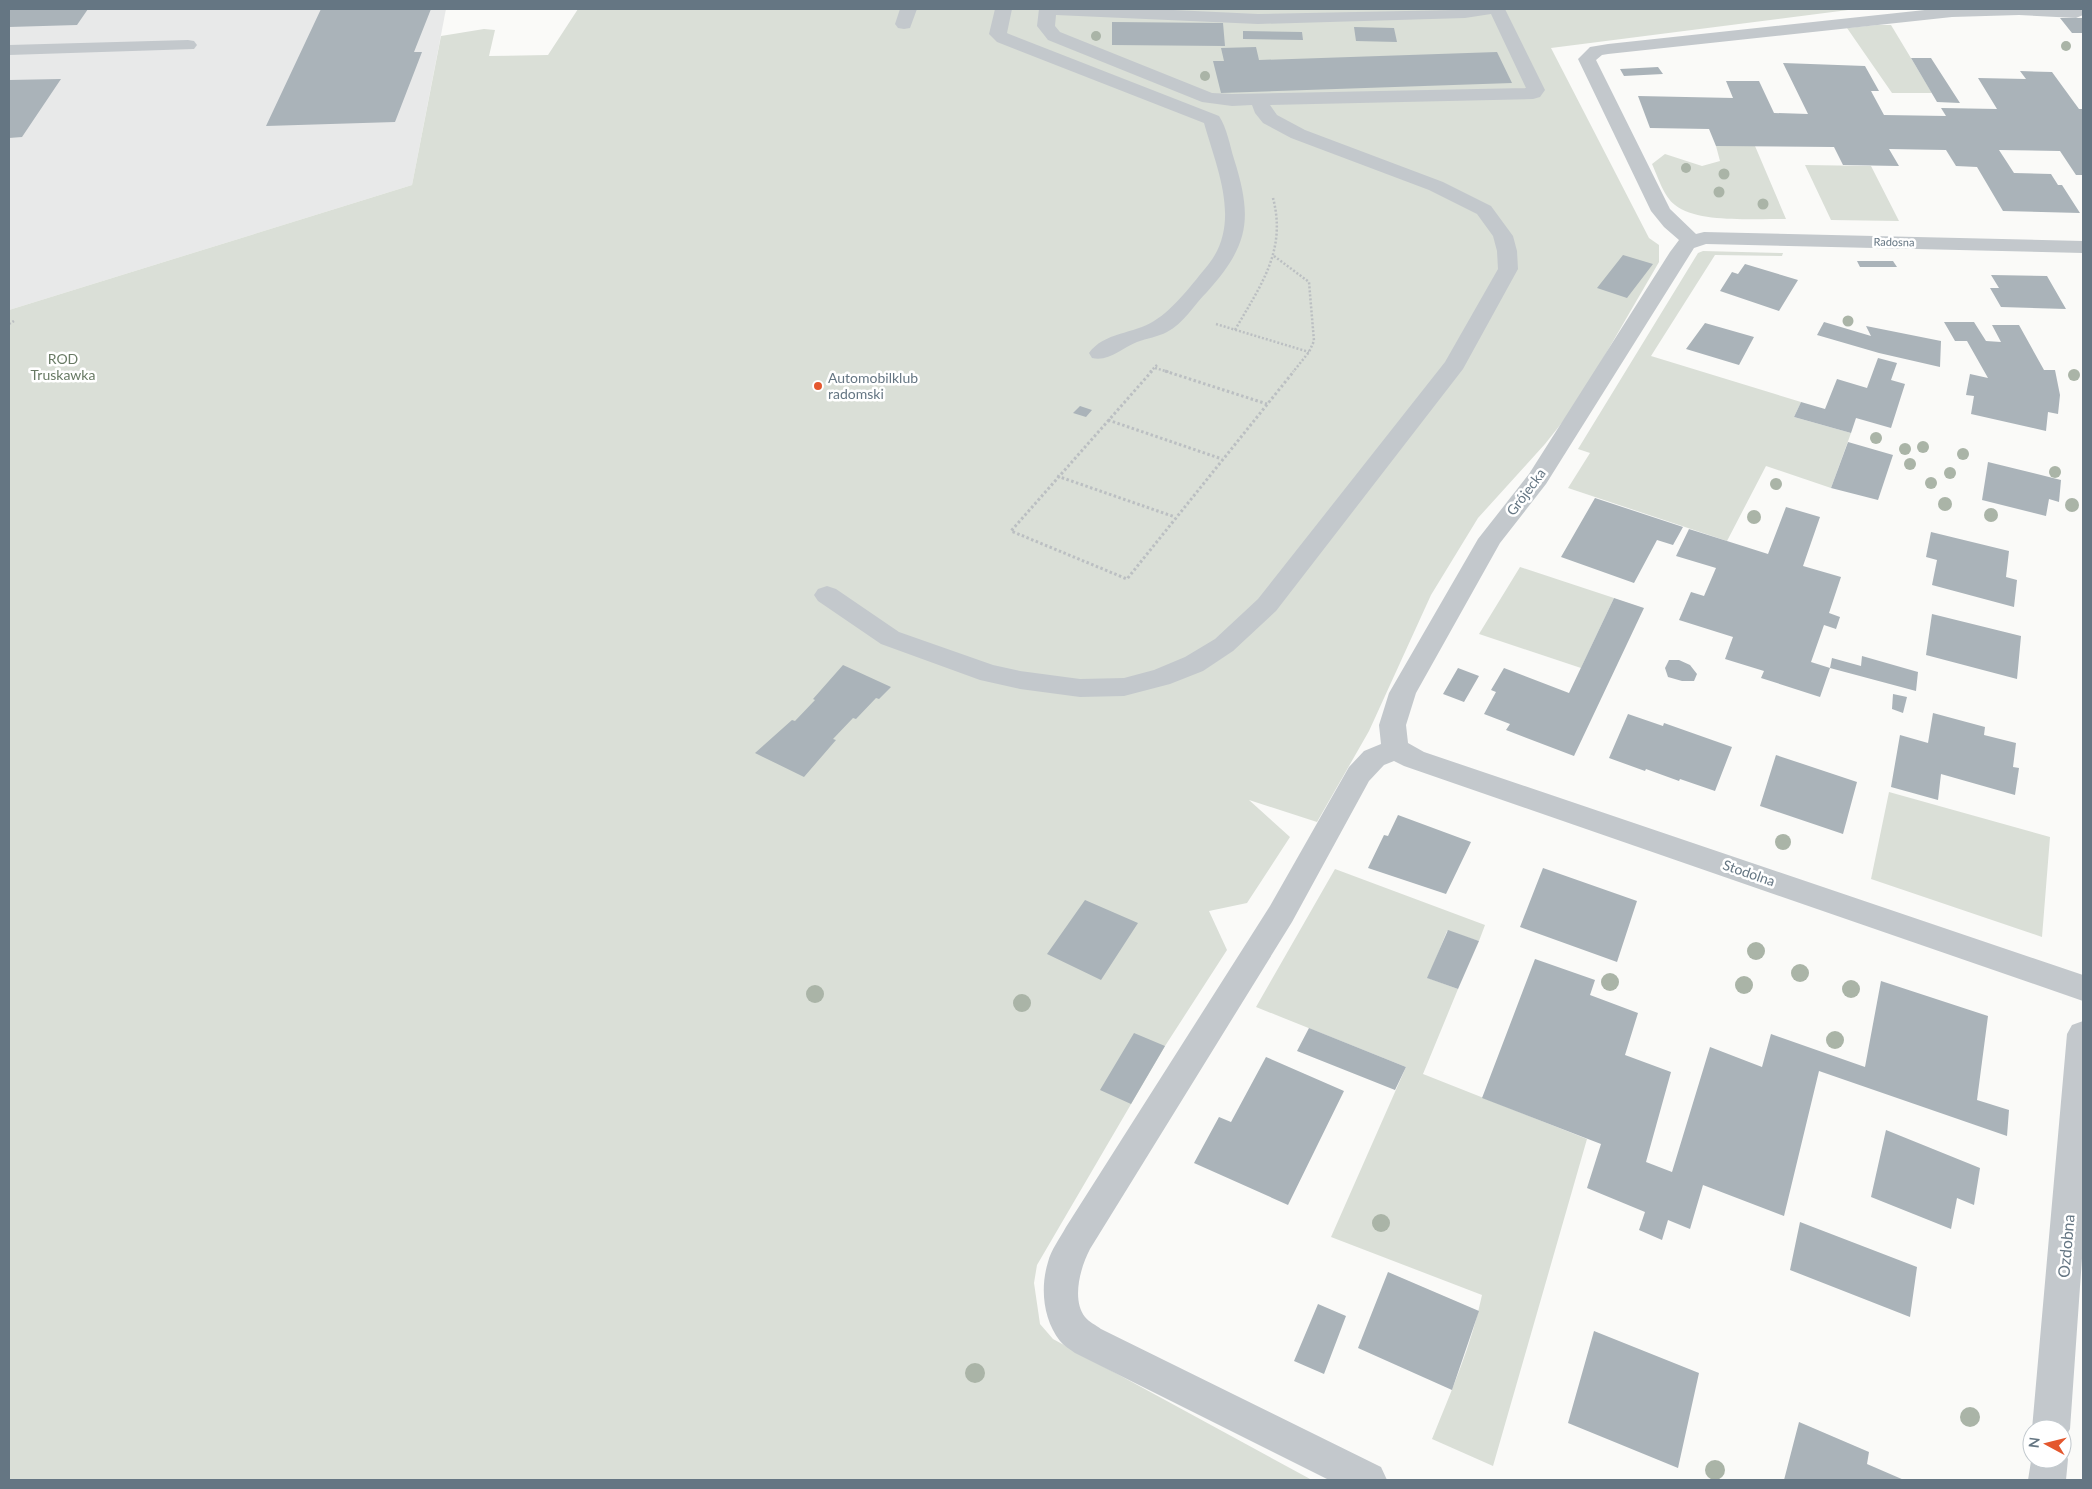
<svg xmlns="http://www.w3.org/2000/svg" width="2092" height="1489" viewBox="0 0 2092 1489" font-family="Lato,sans-serif">
<style>
.built{fill:#e8e9e9}
.green{fill:#dadfd7}
.building{fill:#aab3b9}
.lines{fill:none;stroke-linecap:round;stroke-linejoin:round}
.path-far1{stroke:#bbbfc2;stroke-width:2.5;stroke-dasharray:2 2;stroke-linecap:butt}
.path{stroke:#bbbfc2;stroke-width:3;stroke-dasharray:2.5 2.5;stroke-linecap:butt}
.minor{fill:#c3c8cc;fill-rule:evenodd}
.tree{fill:#aab4a7}
.poi-dot{fill:#e4572e;stroke:#fff;stroke-width:2}
.labels{text-anchor:middle;stroke-width:5;stroke-linejoin:round;paint-order:stroke}
.far-street-label{font-size:11px;fill:#657683;stroke:#fff}
.park-label{font-size:14px;fill:#687a64;stroke:#fff}
.poi-label{font-size:14px;fill:#657683;stroke:#fff;text-anchor:start}
.street-label{font-size:14px;fill:#657683;stroke:#fff}
.near-street-label{font-size:16px;fill:#657683;stroke:#fff}
</style>
<rect width="100%" height="100%" fill="#fafaf8"/>
<!-- built -->
<path class="built" d="M9 9H446L412 185 9 310Z"/>
<!-- green -->
<path class="green" d="M578 9H1856L1551 48 1649 238 1659 245V262L1576 405 1545 444 1478 518 1431 595 1369 731 1317 822 1249 800 1290 837 1247 903 1209 911 1227 950 1165 1046 1037 1265 1034 1283 1040 1324 1053 1339 1312 1480H9V310L412 185 441 36 484 29 495 30 489 56 548 55Z
M1877 25H1891L1932 93H1892L1847 28Z
M1716 146H1755L1786 219C1756 218 1699 224 1675 205 1664 197 1658 177 1652 164L1665 154 1702 166 1720 161Z
M1805 165 1871 166 1899 221 1831 220Z
M1703 251 1783 253 1782 256 1715 255 1651 356 1801 402 1794 417 1851 433 1831 488 1766 466 1727 541 1568 488 1590 453 1578 449 1698 253Z
M1520 567 1614 598 1581 668 1479 634Z
M1889 792 2050 837 2042 937 1871 879Z
M1335 869 1485 925 1479 941 1447 931 1428 978 1458 989 1423 1074 1587 1139 1493 1466 1432 1439C1451 1392 1472 1344 1482 1295L1331 1237 1406 1067 1256 1007Z"/>
<!-- building -->
<path class="building" d="M9 9H88L77 25 9 27Z
M321 9H431L414 52H422L395 122 266 126Z
M2060 18H2083V33H2072Z
M1112 22 1223 23 1225 46 1112 45Z
M1354 27 1394 28 1397 42 1356 41Z
M1243 31 1302 32 1303 40 1243 39Z
M1256 47 1259 60 1497 52 1512 83 1221 93 1213 61H1224L1221 48Z
M1911 58H1931L1960 103 1937 102Z
M1783 63 1865 66 1879 91H1871L1884 115 1946 116 1941 108 1997 109 1978 78 2026 79 2020 71 2052 72 2079 109H2083V175H2076L2060 151 1999 150 2014 173 2051 174 2058 185H2062L2080 213 2003 211 1977 167 1956 166 1946 150 1889 149 1899 166 1843 165 1834 147 1716 146 1709 129 1650 128 1638 96 1733 98 1726 81H1759L1774 113 1808 114Z
M1658 67 1663 74 1624 76 1620 69Z
M61 79 22 137 9 138V80Z
M1623 255 1653 264 1627 298 1597 288Z
M1857 261H1893L1897 267H1860Z
M1745 264 1798 280 1779 311 1720 291 1732 272 1738 274Z
M1991 275 2047 276 2066 309 2001 307 1990 288H1999Z
M1824 322 1871 336 1866 326 1941 341 1940 367 1879 353 1817 335Z
M1944 322H1974L1986 341 2001 342 1992 325H2019L2044 370H2055L2060 395 2058 414 2048 412 2046 431 1971 414 1974 396 1966 395 1970 374 1988 378 1967 341H1955Z
M1705 323 1754 337 1739 365 1686 349Z
M1878 358 1897 363 1891 380 1905 384 1891 428 1856 418 1851 433 1794 417 1801 402 1825 409 1837 379 1867 388Z
M1080 406 1092 410 1086 417 1073 413Z
M1848 442 1893 455 1878 500 1831 488Z
M1988 462 2061 480 2059 502 2049 499 2046 516 1982 500Z
M1595 498 1683 527 1673 545 1657 540 1634 583 1561 557Z
M1786 507 1820 517 1803 566 1841 577 1829 613 1840 617 1836 629 1824 625 1811 662 1830 668 1820 697 1761 678 1764 671 1725 659 1733 637 1679 620 1691 592 1704 596 1716 568 1676 556 1689 529 1768 554Z
M1931 532 2009 551 2006 577 2017 580 2014 607 1932 585 1937 560 1926 557Z
M1614 598 1644 608 1574 756 1506 730 1510 724 1484 714 1496 692 1491 690 1504 668 1569 693Z
M1932 614 2021 636 2017 679 1926 655Z
M1862 656 1918 672 1916 691 1830 668 1832 658 1861 666Z
M1669 660H1679L1690 665 1697 674 1694 681H1682L1668 677 1665 668Z
M843 665 891 687 879 699 876 698 856 719 853 718 833 739 836 740 804 777 755 753 792 720 795 721 815 700 813 699Z
M1458 668 1479 676 1464 702 1443 694Z
M1893 694 1907 697 1903 713 1892 709Z
M1933 713 1985 727 1984 735 2016 743 2013 767 2019 768 2015 795 1941 774 1938 800 1891 787 1900 735 1928 743Z
M1628 714 1663 726 1664 723 1732 747 1715 791 1680 779 1679 781 1646 769 1645 771 1609 758Z
M1776 755 1857 782 1843 834 1760 806Z
M1398 815 1471 842 1446 894 1368 868 1384 835 1388 836Z
M1543 868 1637 901 1617 962 1520 927Z
M1085 900 1138 923 1101 980 1047 954Z
M1448 930 1479 941 1458 989 1427 978Z
M1535 959 1595 980 1590 995 1638 1013 1625 1055 1671 1072 1646 1162 1672 1172 1710 1047 1762 1067 1771 1034 1865 1067 1881 981 1988 1016 1977 1100 2009 1110 2007 1136 1819 1071 1784 1216 1703 1185 1690 1229 1668 1220 1662 1240 1639 1230 1645 1212 1587 1188 1601 1144 1482 1098Z
M1309 1028 1406 1067 1395 1090 1297 1051Z
M1134 1033 1165 1046 1131 1104 1100 1090Z
M1266 1057 1344 1091 1288 1205 1194 1163 1219 1117 1231 1122Z
M1886 1130 1980 1168 1974 1205 1957 1198 1951 1229 1871 1197Z
M1800 1222 1917 1267 1910 1317 1790 1270Z
M1388 1272 1479 1311 1452 1390 1358 1348Z
M1318 1304 1346 1316 1324 1374 1294 1361Z
M1594 1331 1699 1373 1678 1468 1568 1423Z
M1799 1422 1869 1452 1867 1464 1904 1480H1784Z"/>
<g class="lines">
<!-- path-far1 -->
<path class="path-far1" d="M1274 256 1309 282 1314 341 1309 352 1293 372
M9 324 14 321
M1216 324 1309 352
M1235 330C1260 286 1287 251 1273 198
M1155 368 1169 372
M1150 372 1157 365"/>
<!-- path -->
<path class="path" d="M1152 371 1011 531 1127 579 1294 371
M1165 371 1267 404
M1108 420 1222 459
M1057 476 1175 517"/>
<!-- minor -->
<path class="minor" d="M900 9H917L910 28 904 29 898 28 895 24Z
M995 9H1012L1007 33 1009 34 1219 116C1227 128 1230 146 1234 159 1253 219 1249 245 1207 292 1194 305 1183 324 1167 332 1158 337 1147 338 1137 342 1122 348 1109 362 1092 358L1089 353C1104 332 1134 334 1154 321 1174 309 1193 283 1208 265 1242 223 1217 169 1204 123L997 42 989 34Z
M1039 9H1152L1258 14 1505 9 1545 90 1540 97 1533 99 1270 105 1277 115 1305 130 1443 182 1491 206 1513 236 1517 251 1518 269 1463 369 1276 611 1233 651 1203 671 1170 684 1124 696 1080 697 1020 689 980 680 881 644 818 601 814 595 818 589 827 586 836 589 899 632 993 665 1020 671 1080 679 1124 678 1154 670 1185 657 1215 639 1258 599 1445 362 1498 269 1497 251 1493 236 1477 214 1429 190 1291 138 1263 123 1255 113 1252 105 1232 106 1202 102 1048 40 1037 26ZM1491 14 1526 88 1232 94 1212 93 1060 32 1055 26 1056 15 1258 24 1465 18Z
M1934 9H2080L2083 11V15L2076 18 2019 15 1952 17 1608 54 1602 55 1596 60 1670 209 1696 234 1704 232 2083 241V253L1706 244 1694 248 1546 484 1500 543 1416 693 1406 725 1408 743 1424 752 2083 975V1001L1404 766 1394 761 1384 765 1369 781 1292 922 1090 1249C1081 1266 1071 1299 1085 1317 1089 1322 1096 1325 1101 1329L1381 1467 1387 1480H1329L1075 1353C1070 1349 1064 1346 1060 1341 1043 1319 1040 1288 1048 1262 1051 1250 1060 1238 1066 1227L1270 906 1349 767 1364 751 1381 744 1379 725 1389 693 1478 539 1529 474 1670 252 1679 240 1664 227 1651 211 1578 59 1590 47 1608 44Z
M188 40 194 41 197 45 194 49 9 55V45Z
M2083 1021V1244L2070 1429 2062 1443V1429H2032L2067 1034 2072 1025Z
M2062 1446 2068 1459 2066 1480H2028L2032 1455V1459H2062Z"/>
</g>
<!-- trees -->
<g class="tree">
<circle cx="1096" cy="36" r="5"/>
<circle cx="2066" cy="46" r="5"/>
<circle cx="1205" cy="76" r="5"/>
<circle cx="1686" cy="168" r="5"/>
<circle cx="1724" cy="174" r="5.5"/>
<circle cx="1719" cy="192" r="5.5"/>
<circle cx="1763" cy="204" r="5.5"/>
<circle cx="1848" cy="321" r="5.5"/>
<circle cx="2074" cy="375" r="6"/>
<circle cx="1876" cy="438" r="6"/>
<circle cx="1923" cy="447" r="6"/>
<circle cx="1905" cy="449" r="6"/>
<circle cx="1963" cy="454" r="6"/>
<circle cx="1910" cy="464" r="6"/>
<circle cx="2055" cy="472" r="6"/>
<circle cx="1950" cy="473" r="6"/>
<circle cx="1931" cy="483" r="6"/>
<circle cx="1776" cy="484" r="6"/>
<circle cx="1945" cy="504" r="7"/>
<circle cx="2072" cy="505" r="7"/>
<circle cx="1991" cy="515" r="7"/>
<circle cx="1754" cy="517" r="7"/>
<circle cx="1783" cy="842" r="8"/>
<circle cx="1756" cy="951" r="9"/>
<circle cx="1800" cy="973" r="9"/>
<circle cx="1610" cy="982" r="9"/>
<circle cx="1744" cy="985" r="9"/>
<circle cx="1851" cy="989" r="9"/>
<circle cx="815" cy="994" r="9"/>
<circle cx="1022" cy="1003" r="9"/>
<circle cx="1835" cy="1040" r="9"/>
<circle cx="1381" cy="1223" r="9"/>
<circle cx="975" cy="1373" r="10"/>
<circle cx="1970" cy="1417" r="10"/>
<circle cx="1715" cy="1470" r="10"/>
</g>
<!-- markers -->
<circle class="poi-dot" cx="818" cy="386" r="5"/>
<g class="labels">
<!-- far-street labels -->
<g class="far-street-label">
<text transform="translate(1894 242) rotate(1)" y="4">Radosna</text>
</g>
<!-- park labels -->
<g class="park-label">
<text x="63" y="364">ROD<tspan x="63" dy="16">Truskawka</tspan></text>
</g>
<!-- poi labels -->
<g class="poi-label">
<text x="828" y="383">Automobilklub<tspan x="828" dy="16">radomski</tspan></text>
</g>
<!-- street labels -->
<g class="street-label">
<text transform="translate(1526 492) rotate(-53)" y="5">Grójecka</text>
<text transform="translate(1749 873) rotate(19)" y="5">Stodolna</text>
</g>
<!-- near-street labels -->
<g class="near-street-label">
<text transform="translate(2066 1246) rotate(-85)" y="6">Ozdobna</text>
</g>
</g>
<!-- border -->
<rect width="2092" height="1489" fill="none" stroke="#657683" stroke-width="20"/>
<!-- north arrow -->
<g transform="translate(2047 1444) rotate(277)"><circle r="24" fill="#ffffff" stroke="#c1c8cd"/>
<path d="M0-4L9 19L0 12L-9 19Z" fill="#e4572e"/>
<text y="-8" font-size="14" font-weight="bold" text-anchor="middle" fill="#657683">N</text>
</g>
</svg>
